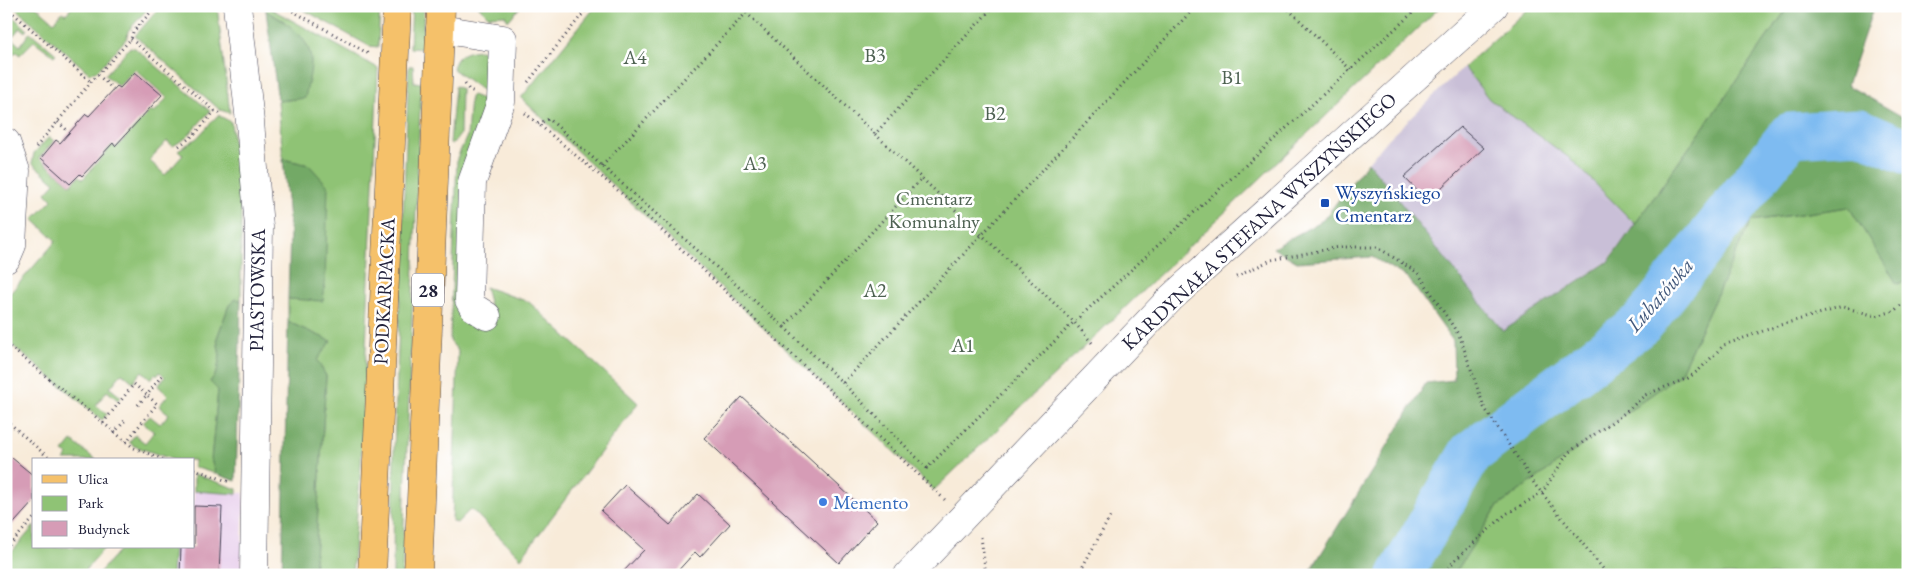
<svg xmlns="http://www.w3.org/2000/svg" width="1914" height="581" viewBox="0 0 1914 581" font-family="'EB Garamond',serif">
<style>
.built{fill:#e9d1ed}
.industrial{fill:#c9bfd7}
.green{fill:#8fc375;stroke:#587258}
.forest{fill:#73a966;stroke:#4a6650}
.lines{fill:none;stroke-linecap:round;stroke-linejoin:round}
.river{stroke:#7ebbf1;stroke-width:45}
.building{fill:#d69cb6}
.minor-casing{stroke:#424053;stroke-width:29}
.major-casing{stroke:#424053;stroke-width:29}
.path{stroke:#424053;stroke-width:3;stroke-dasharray:1 4;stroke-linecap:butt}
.minor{stroke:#fff;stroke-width:28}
.major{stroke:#f5c16b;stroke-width:28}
.transit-dot{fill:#1a4fb4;stroke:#fff;stroke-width:2}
.shop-dot{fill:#3f7fe0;stroke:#fff;stroke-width:2}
.labels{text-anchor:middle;stroke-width:5;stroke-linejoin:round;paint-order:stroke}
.shield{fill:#fff;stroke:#646476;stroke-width:1}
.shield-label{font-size:19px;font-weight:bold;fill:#22223b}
.park-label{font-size:20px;fill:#4e6252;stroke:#fff}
.transit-label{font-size:20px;fill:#164399;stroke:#fff;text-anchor:start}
.street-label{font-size:20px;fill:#22223b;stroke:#fff}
.shop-label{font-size:20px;fill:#366cbe;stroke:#fff;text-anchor:start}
.water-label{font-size:21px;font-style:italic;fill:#42587b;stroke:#fff}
</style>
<rect width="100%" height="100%" fill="#fff"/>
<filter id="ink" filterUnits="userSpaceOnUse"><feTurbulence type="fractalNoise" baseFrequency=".02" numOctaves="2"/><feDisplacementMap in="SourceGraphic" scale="10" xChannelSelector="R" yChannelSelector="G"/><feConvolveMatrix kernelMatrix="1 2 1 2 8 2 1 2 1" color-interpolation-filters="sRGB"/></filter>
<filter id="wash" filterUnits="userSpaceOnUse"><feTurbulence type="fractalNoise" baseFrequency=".0096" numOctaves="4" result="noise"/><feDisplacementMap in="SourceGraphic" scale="20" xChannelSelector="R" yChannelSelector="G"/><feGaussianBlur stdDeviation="1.12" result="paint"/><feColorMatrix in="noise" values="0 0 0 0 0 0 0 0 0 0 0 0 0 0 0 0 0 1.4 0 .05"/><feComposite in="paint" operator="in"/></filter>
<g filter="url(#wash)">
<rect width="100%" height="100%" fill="#f8ebd9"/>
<!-- built -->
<path class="built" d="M194 491 244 493 241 575H172L174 547H194Z"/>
<!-- industrial -->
<path class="industrial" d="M1464 67 1489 99 1572 160 1635 224 1608 261 1503 331 1368 162 1384 143Z"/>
<!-- green -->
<path class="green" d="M13 6H36L54 22 62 12 66 14 73 6H150L128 31 127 38 97 71 89 73Z
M161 6H217L230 113 220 110 135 36Z
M266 6 378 68 361 466 352 575H314L326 376 317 360 330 341 288 322V299L323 300 309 165 283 159 278 101 305 98 284 21 266 11Z
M297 6H380L378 47 369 46Z
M412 6H424L422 49 410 48Z
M478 6H521L508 21 505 15 488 16Z
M596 6H1441L934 490 521 98Z
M1531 6H1789L1635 224 1572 160 1489 99 1464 67Z
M6 11 27 29 25 32 20 28 11 38 20 46 30 32 56 54 54 56 34 41 20 55 16 52 12 55 6 50Z
M130 47 135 48 210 111 186 138 173 146 167 141 149 160 165 175 183 155 178 150 197 138 218 115 231 122 241 212V300L236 299 229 305 217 338 220 356 217 372 210 382 218 390 211 460 216 474 194 467V460H174L134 446 129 442 135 435 145 443 154 432 143 423 150 416 160 424 169 414 159 406 168 395 158 386 165 377 160 372 157 376 155 374 151 379 142 371 133 382 122 373 110 388 121 397 118 400 107 391 96 405 107 414 102 420 6 340V298L56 241 33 219 52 200 46 193 55 183 32 163 34 153 49 137 54 141 39 158 71 185 79 176 83 179 112 145 116 148 150 111 154 113 167 98 135 69 119 86 105 75Z
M481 50 491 57 492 96C477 88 466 78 453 69 456 53 468 51 481 50Z
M409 66H413L414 82 421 83 402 575H393L394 451Z
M455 86 461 89 460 135 452 144 450 143Z
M472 95 493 103 461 309 463 319 472 325H490L491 310 485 287 529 302 638 403 521 558 471 509 457 523 452 521 458 351 450 341 457 158 467 136 470 97Z
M1849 207 1897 283 1908 282V575H1454L1497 507 1680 374 1751 221Z
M72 441 96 460H64L68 455 63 452Z
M194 474 237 489V494L194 491Z
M34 526V547H105L81 575H6V559Z
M122 547H174L172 575H97Z"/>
<!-- forest -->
<path class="forest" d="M1789 6H1874L1847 85 1908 120V282L1897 284 1849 207 1751 221 1680 374 1497 507 1454 575H1308L1426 383 1454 380 1453 341 1408 278 1372 257 1297 262 1273 248 1323 220 1368 162 1503 331 1609 261Z
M266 11C286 22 311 37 311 62 311 74 307 87 305 98L278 101Z
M283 159 309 165 328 186 325 284 323 301 288 299 290 230Z
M236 299 241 300 236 481 216 474 211 460 218 390 210 382 217 372 220 356 217 338 229 305Z
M288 322 331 341 317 360 326 376 314 575H282Z"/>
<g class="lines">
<!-- river -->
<path class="river" d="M1400 575 1471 453 1643 322 1790 135 1860 131 1908 152"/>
</g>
<g id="blocks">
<!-- building -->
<path class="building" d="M135 72 162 95 115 146 113 143 82 176 80 174 70 184 41 158 56 140 60 143 86 114 89 116 117 86 120 88Z
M1460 127 1484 148 1427 201 1404 177Z
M742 397 877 521 839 563 704 438Z
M6 453 34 476V501L6 532Z
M625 485 670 525 698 494 730 524 700 557 695 552 674 575H620L644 550 601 511Z
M194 506 222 507 219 575H180L181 547H194Z"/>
</g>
</g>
<g filter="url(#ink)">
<use href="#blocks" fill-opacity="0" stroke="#424053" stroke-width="1"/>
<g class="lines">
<defs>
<path id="minor" d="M237 6 250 122 259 227 254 575
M440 29 503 39 501 102 472 182 469 300 473 307 487 316
M6 142 16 171 12 245 6 259
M908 575 1171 298 1494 6"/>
<path id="major" d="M372 575 397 6
M418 575 441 6"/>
</defs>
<!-- minor casing -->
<use href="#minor" class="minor-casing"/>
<!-- major casing -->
<use href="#major" class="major-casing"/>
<!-- path -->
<path class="path" d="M284 6 369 54
M739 6 875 134
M994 6 875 134 1074 322 1092 343
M1196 6 843 383 927 468 1074 322 1420 6
M1285 6 1352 71
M6 7 91 82
M131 39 215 111 223 115
M98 75 113 89
M528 82 589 6
M465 84 469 90 475 92
M525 113 633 203 945 500
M58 122 69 132
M538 124 549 119 784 327
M179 146 194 135 215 111
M36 147 91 82 131 39 133 32 156 6
M602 166 746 13
M1236 277 1271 260 1340 247H1377L1418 273 1460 337 1484 407 1536 486 1608 575
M6 344 134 448 165 460
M843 383 784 327 921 179
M6 420 51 460
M103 423 134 384 147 395 163 374
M114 433 127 418
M126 442 157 404 147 395 136 407
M194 469 230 482
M981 537 986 575
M6 549 34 518
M1078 575 1110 517
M1442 575 1455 560 1506 514 1542 493 1568 453 1626 412 1645 395 1688 378 1699 370 1724 345 1780 325 1843 307 1876 316 1894 311 1908 299"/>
<!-- minor -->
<use href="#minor" class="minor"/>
<!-- major -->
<use href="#major" class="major"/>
</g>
</g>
<!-- markers -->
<rect class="transit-dot" x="1320" y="198" width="10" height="10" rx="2.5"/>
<circle class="shop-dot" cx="823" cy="502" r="5"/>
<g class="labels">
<!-- shield labels -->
<rect class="shield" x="412" y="273.5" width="32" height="33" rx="4"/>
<g class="shield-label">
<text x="428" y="297">28</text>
</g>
<!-- park labels -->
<g class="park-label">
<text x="875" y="62">B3</text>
<text x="635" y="64">A4</text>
<text x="1232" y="84">B1</text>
<text x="995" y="120">B2</text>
<text x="755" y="170">A3</text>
<text x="934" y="205">Cmentarz<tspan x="934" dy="23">Komunalny</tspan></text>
<text x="875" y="297">A2</text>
<text x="963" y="352">A1</text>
</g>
<!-- transit labels -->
<g class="transit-label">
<text x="1335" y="199">Wyszyńskiego<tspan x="1335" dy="23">Cmentarz</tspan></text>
</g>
<!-- street labels -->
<g class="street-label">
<text transform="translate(1259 221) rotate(-43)" y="7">KARDYNAŁA STEFANA WYSZYŃSKIEGO</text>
<text transform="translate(257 290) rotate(-89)" y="7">PIASTOWSKA</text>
<text transform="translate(384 291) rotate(-87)" y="7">PODKARPACKA</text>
</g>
<!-- shop labels -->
<g class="shop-label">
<text x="833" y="509">Memento</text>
</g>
<!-- water labels -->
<g class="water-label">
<text transform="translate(1660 295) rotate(-49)" y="7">Lubatówka</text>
</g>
</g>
<!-- margin -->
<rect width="1914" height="581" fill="none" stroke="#fff" stroke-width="25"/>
<!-- legend -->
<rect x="32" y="458" width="162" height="90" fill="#ffffff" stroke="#a7a7b1"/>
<rect x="42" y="475" width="25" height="8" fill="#f5c16b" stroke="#a7a7b1"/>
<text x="78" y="484" font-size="15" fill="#22223b">Ulica</text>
<rect x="42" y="496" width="25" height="15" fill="#8fc375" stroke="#a7a7b1"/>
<text x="78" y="508" font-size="15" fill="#22223b">Park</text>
<rect x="42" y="521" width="25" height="15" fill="#d69cb6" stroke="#a7a7b1"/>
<text x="78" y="534" font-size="15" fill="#22223b">Budynek</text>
</svg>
